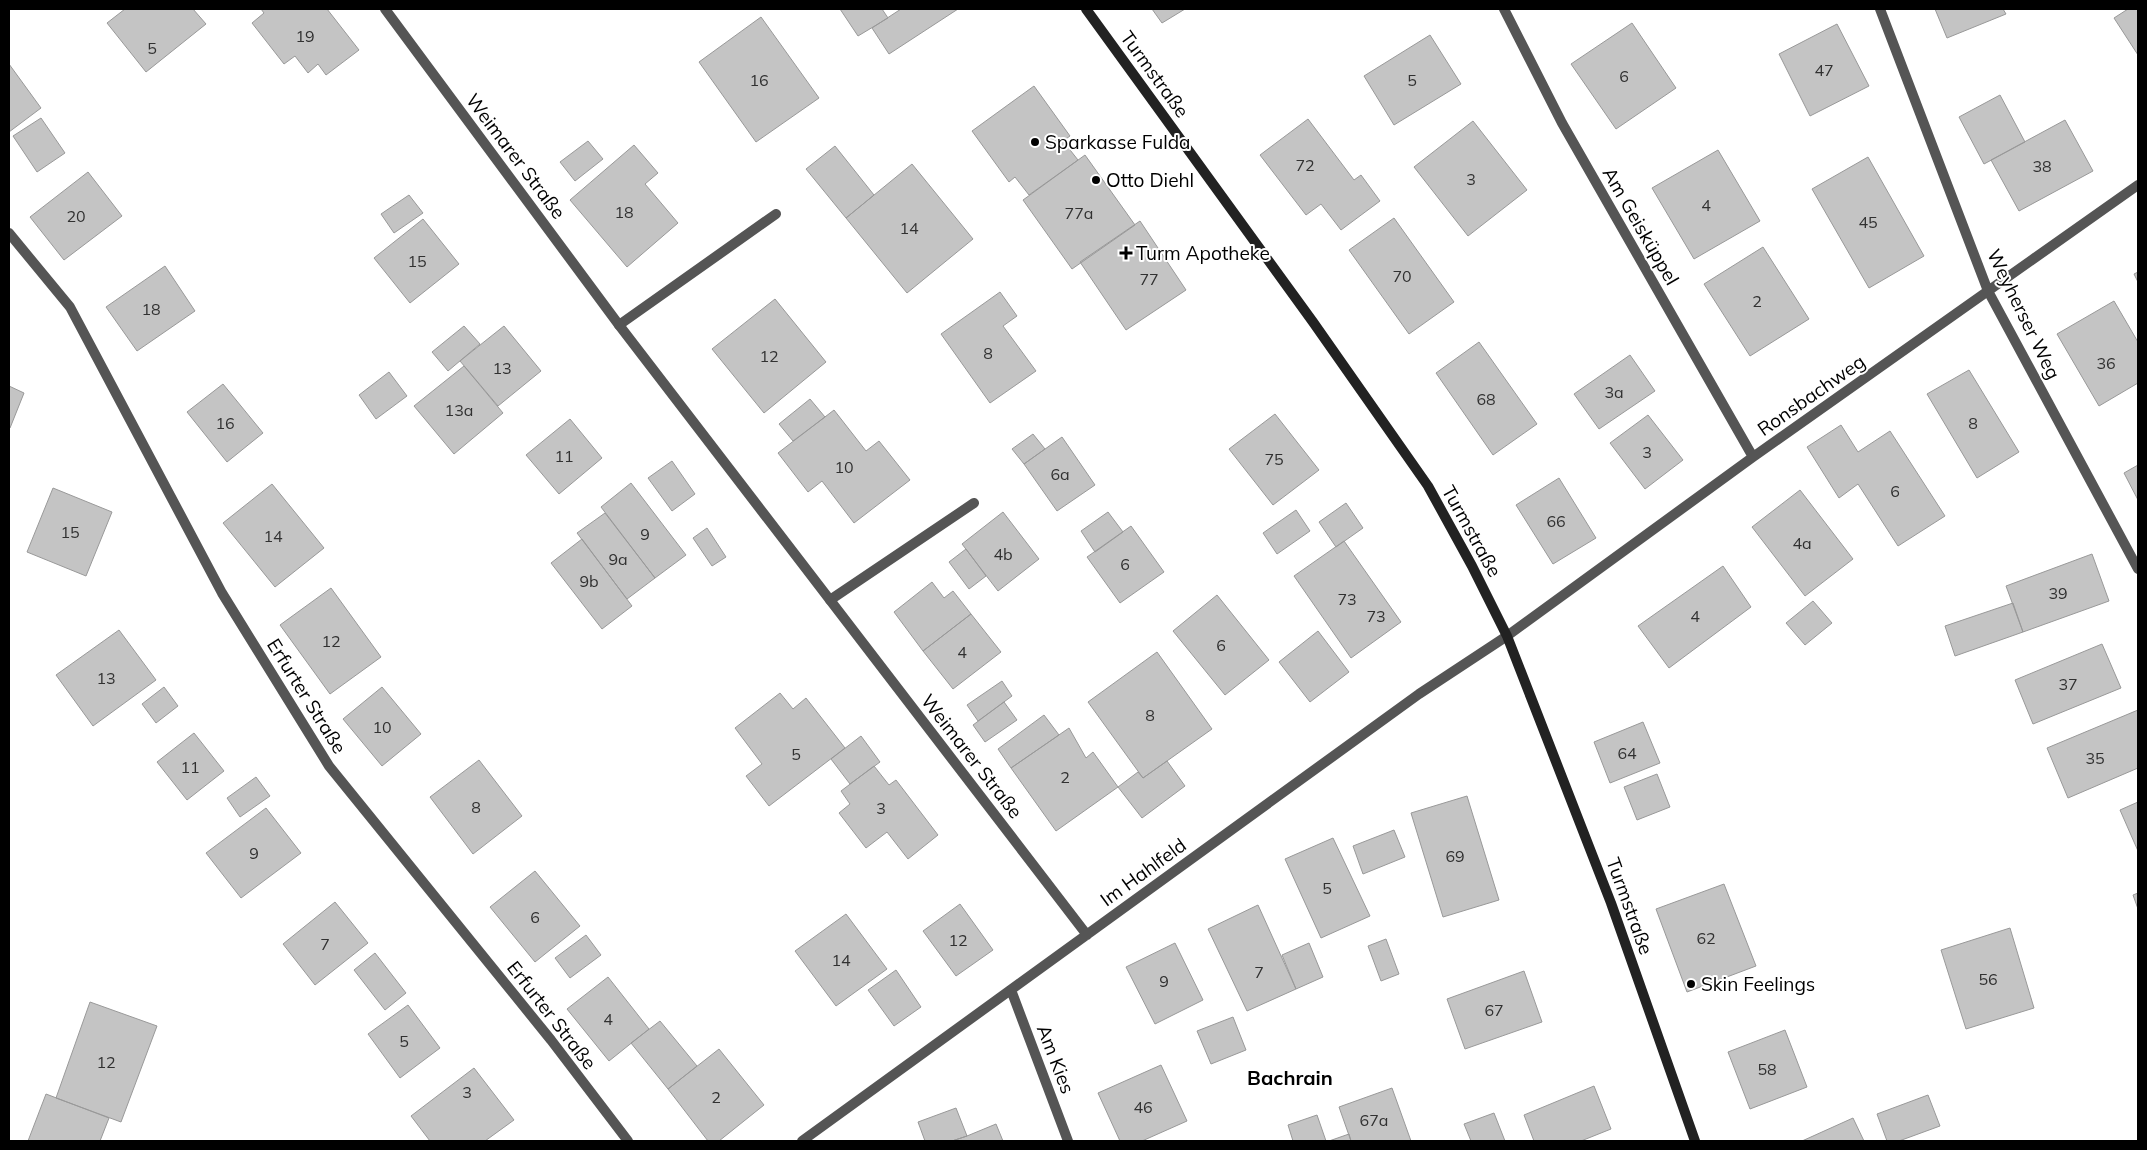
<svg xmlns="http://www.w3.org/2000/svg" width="2147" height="1150" viewBox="0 0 2147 1150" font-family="Mulish,sans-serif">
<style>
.building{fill:#c4c4c4;stroke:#999}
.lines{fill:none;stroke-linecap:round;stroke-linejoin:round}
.lane{stroke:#555;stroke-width:10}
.street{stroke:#555;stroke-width:10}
.secondary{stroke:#222;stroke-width:10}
.poi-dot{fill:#000;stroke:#fff;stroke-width:2}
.labels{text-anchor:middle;stroke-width:4;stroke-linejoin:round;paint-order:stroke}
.number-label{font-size:16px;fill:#313131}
.street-label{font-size:19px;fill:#000;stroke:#fff}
.poi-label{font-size:19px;fill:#000;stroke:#fff;text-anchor:start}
.neighbourhood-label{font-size:20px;font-weight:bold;fill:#000;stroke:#fff}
</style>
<rect width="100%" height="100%" fill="#fff"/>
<!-- building -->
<path class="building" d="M125 9H193L206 24 146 72 107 23Z
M261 9H327L359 50 326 75 318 64 308 73 295 56 284 64 252 23 264 13Z
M840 9H882L888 18 858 36Z
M901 9H958L889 54 872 28Z
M1152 9H1185L1162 23Z
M1935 9H2003L2006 14 1947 38Z
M2128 9H2138V55L2114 18Z
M761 17 819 98 756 142 699 62Z
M1632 23 1676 88 1616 129 1571 64Z
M1837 24 1869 86 1810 116 1779 54Z
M1430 35 1461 84 1394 125 1364 76Z
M9 64 41 108 9 132Z
M1034 86 1070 136 1063 141 1078 160 1029 195 1015 177 1009 182 972 131Z
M2000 95 2025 142 1984 164 1959 117Z
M41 118 65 153 37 172 13 136Z
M1308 119 1354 180 1361 175 1380 201 1341 230 1321 204 1306 215 1260 155Z
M2065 120 2093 171 2019 211 1991 160Z
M1473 121 1527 190 1468 236 1414 167Z
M588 141 603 159 575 181 560 162Z
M634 145 658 173 645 184 678 223 627 267 570 200Z
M835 146 874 195 846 218 806 169Z
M1718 150 1760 221 1694 259 1652 188Z
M1085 155 1135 225 1072 269 1023 200Z
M1868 157 1924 256 1869 288 1812 189Z
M912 164 973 239 907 293 846 218Z
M88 172 122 216 64 260 30 217Z
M409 195 423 213 394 233 381 214Z
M1394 218 1454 302 1409 334 1349 250Z
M423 219 459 264 410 303 374 258Z
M1140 221 1186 290 1126 330 1080 262Z
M1763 247 1809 319 1750 356 1704 284Z
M165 266 195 311 137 351 106 307Z
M2138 272V282L2134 274Z
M1000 292 1017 316 1003 326 1036 371 990 403 941 334Z
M775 299 826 362 764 413 712 349Z
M2114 301 2138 342V383L2099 406 2057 334Z
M464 326 480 344 448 371 432 352Z
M504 326 541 371 498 406 460 361Z
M1479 342 1537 424 1493 455 1436 373Z
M1630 355 1655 391 1599 429 1574 394Z
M464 366 503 413 454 454 414 406Z
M1969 370 2019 452 1977 478 1927 394Z
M389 372 407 396 376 419 359 395Z
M223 384 263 433 227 462 187 412Z
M9 386 24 393 10 428H9Z
M810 399 825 417 793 441 779 424Z
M834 410 866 451 879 441 910 480 854 523 822 481 808 492 778 453Z
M1275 414 1319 470 1273 505 1229 449Z
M1648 415 1683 460 1645 489 1610 443Z
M570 419 602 458 559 494 526 455Z
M1841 425 1858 452 1890 431 1945 516 1898 546 1858 484 1839 498 1807 447Z
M1033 434 1045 449 1024 464 1012 449Z
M1062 437 1095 485 1057 511 1024 464Z
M672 461 695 494 672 511 648 478Z
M2138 465V500L2124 473Z
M1559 478 1596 538 1553 564 1516 505Z
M631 483 686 555 655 578 601 507Z
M272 484 324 548 275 587 223 523Z
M53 488 112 512 86 576 27 552Z
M1800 490 1853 559 1805 596 1752 527Z
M1346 503 1363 528 1336 547 1319 522Z
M1296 510 1310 531 1277 554 1263 533Z
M1003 512 1039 559 998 591 962 544Z
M1108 512 1123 532 1095 552 1081 531Z
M605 513 655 578 627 599 577 533Z
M1131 526 1164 572 1120 603 1087 557Z
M707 528 726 557 712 566 693 538Z
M582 539 632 606 602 629 551 563Z
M1344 541 1401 622 1351 658 1294 576Z
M966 549 986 576 969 589 949 562Z
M2092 554 2109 601 2023 632 2006 586Z
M1723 566 1751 607 1669 668 1638 626Z
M932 582 944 598 953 591 971 614 923 651 894 612Z
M331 588 381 657 330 694 280 625Z
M1217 595 1269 660 1225 695 1173 631Z
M1813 601 1832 623 1805 645 1786 623Z
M2013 603 2023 632 1955 656 1945 626Z
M971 614 1001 652 953 689 923 651Z
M119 630 156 680 93 726 56 675Z
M1318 631 1349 672 1310 702 1279 662Z
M2102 644 2121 688 2033 724 2015 680Z
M1157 652 1212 729 1143 778 1088 702Z
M1002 681 1012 696 978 721 967 705Z
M164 687 178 706 156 723 142 704Z
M382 687 421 734 382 766 343 719Z
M780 693 793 709 806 698 845 748 769 806 746 776 762 764 735 728Z
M1004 702 1017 720 985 742 973 725Z
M2138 710V768L2068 798 2047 748Z
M1044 715 1059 735 1011 768 998 749Z
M1643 722 1660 763 1610 783 1594 742Z
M1069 728 1086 758 1093 752 1118 787 1056 831 1011 768Z
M194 733 224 771 187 800 157 762Z
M861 736 880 762 850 784 831 759Z
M479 760 522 816 473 854 430 797Z
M1167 761 1185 786 1142 818 1118 787 1138 772 1143 778Z
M874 766 889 785 896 780 938 835 908 859 887 832 866 848 839 813 850 804 841 791Z
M1657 774 1670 807 1637 820 1624 787Z
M256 777 270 796 240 817 227 798Z
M1467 796 1499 900 1443 917 1411 813Z
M2138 802V851L2120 810Z
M266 808 301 853 241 898 206 853Z
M1394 830 1405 857 1363 874 1353 846Z
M1333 838 1370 916 1321 938 1285 859Z
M535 871 580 926 535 962 490 907Z
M1724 884 1756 966 1687 992 1656 909Z
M2138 893V909L2133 895Z
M335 902 368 943 315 985 283 944Z
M960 904 993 950 956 976 923 931Z
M1258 905 1296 989 1247 1011 1208 929Z
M846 914 887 969 836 1006 795 951Z
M2010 928 2034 1008 1966 1029 1941 950Z
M586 935 601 955 570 978 555 958Z
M1386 939 1399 974 1381 981 1368 946Z
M1175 943 1203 1000 1155 1024 1126 967Z
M1309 943 1323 977 1296 989 1282 955Z
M375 953 406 993 385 1010 354 970Z
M896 970 921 1007 894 1026 868 990Z
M1524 971 1542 1022 1465 1049 1447 999Z
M608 977 649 1029 609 1061 567 1009Z
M90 1002 157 1026 121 1122 56 1098Z
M408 1005 440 1048 400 1078 368 1034Z
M1233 1017 1246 1050 1211 1064 1197 1031Z
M660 1021 697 1066 668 1089 631 1043Z
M1785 1030 1807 1087 1750 1109 1728 1052Z
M719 1049 764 1105 719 1141H708L668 1089Z
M1161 1065 1187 1121 1142 1141H1120L1098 1093Z
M474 1068 514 1120 485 1141H430L411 1116Z
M1594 1086 1611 1129 1581 1141H1534L1524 1115Z
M1392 1088 1411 1141H1351L1339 1107Z
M46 1094 109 1118 100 1141H28Z
M1928 1095 1940 1126 1899 1141H1887L1877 1114Z
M956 1108 967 1136 952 1141H925L918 1122Z
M1494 1113 1505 1141H1471L1464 1124Z
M1317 1115 1326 1141H1293L1288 1125Z
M1853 1118 1864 1141H1802Z
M996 1124 1003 1141H952L967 1136Z
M1349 1134 1351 1141H1329Z"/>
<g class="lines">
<!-- lane -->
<path class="lane" d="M619 325 776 214
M830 600 974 503"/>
<!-- street -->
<path class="street" d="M385 9 619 325 1087 935
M1504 9 1562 123 1753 457
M1880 9 1988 291 2138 569
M9 233 70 307 222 593 329 766 551 1040 628 1141
M1011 990 1068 1141
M802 1141 1419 694 1507 636 1753 457 2138 185"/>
<!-- secondary -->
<path class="secondary" d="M1086 9 1313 322 1428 486 1472 566 1507 636 1611 903 1695 1141"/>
</g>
<!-- markers -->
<g class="poi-dot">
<circle cx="1035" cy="142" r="5"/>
<circle cx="1096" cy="180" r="5"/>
<path d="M1123.5 245.5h5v5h5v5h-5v5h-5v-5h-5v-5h5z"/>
<circle cx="1691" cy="984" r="5"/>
</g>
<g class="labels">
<!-- number labels -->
<g class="number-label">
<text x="305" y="42">19</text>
<text x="152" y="54">5</text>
<text x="1824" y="76">47</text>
<text x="1624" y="82">6</text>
<text x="759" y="86">16</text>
<text x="1412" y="86">5</text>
<text x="1305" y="171">72</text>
<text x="2042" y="172">38</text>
<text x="1471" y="185">3</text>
<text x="1706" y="211">4</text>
<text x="624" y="218">18</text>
<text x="1079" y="219">77a</text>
<text x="76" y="222">20</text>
<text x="1868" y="228">45</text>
<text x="909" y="234">14</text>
<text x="417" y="267">15</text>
<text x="1402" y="282">70</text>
<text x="1149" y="285">77</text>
<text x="1757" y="307">2</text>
<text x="151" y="315">18</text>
<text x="988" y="359">8</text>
<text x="769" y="362">12</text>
<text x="2106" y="369">36</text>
<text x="502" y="374">13</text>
<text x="1614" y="398">3a</text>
<text x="1486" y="405">68</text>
<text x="459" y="416">13a</text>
<text x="225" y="429">16</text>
<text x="1973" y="429">8</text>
<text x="1647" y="458">3</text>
<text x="564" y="462">11</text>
<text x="1274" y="465">75</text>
<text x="844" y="473">10</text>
<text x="1060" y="480">6a</text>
<text x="1895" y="497">6</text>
<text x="1556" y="527">66</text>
<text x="70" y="538">15</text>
<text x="645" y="540">9</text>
<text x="273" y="542">14</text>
<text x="1802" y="549">4a</text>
<text x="1003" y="560">4b</text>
<text x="618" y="565">9a</text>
<text x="1125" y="570">6</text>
<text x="589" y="587">9b</text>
<text x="2058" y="599">39</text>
<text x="1347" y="605">73</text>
<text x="1376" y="622">73</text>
<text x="1695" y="622">4</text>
<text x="331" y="647">12</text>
<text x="1221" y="651">6</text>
<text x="962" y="658">4</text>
<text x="106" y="684">13</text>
<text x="2068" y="690">37</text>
<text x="1150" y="721">8</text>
<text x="382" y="733">10</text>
<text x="1627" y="759">64</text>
<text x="796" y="760">5</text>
<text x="2095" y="764">35</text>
<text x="190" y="773">11</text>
<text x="1065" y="783">2</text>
<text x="476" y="813">8</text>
<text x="881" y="814">3</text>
<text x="254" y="859">9</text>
<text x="1455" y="862">69</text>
<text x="1327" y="894">5</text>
<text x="535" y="923">6</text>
<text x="1706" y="944">62</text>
<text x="958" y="946">12</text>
<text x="325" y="950">7</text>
<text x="841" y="966">14</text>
<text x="1259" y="978">7</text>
<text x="1988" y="985">56</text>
<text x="1164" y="987">9</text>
<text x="1494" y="1016">67</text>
<text x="608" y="1025">4</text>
<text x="404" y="1047">5</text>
<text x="106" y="1068">12</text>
<text x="1767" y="1075">58</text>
<text x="467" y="1098">3</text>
<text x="716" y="1103">2</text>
<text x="1143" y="1113">46</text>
<text x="1374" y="1126">67a</text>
</g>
<!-- street labels -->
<g class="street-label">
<text transform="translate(1155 74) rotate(54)" y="7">Turmstraße</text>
<text transform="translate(516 156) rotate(53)" y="7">Weimarer Straße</text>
<text transform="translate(1641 226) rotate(60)" y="7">Am Geisküppel</text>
<text transform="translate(2024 314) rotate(64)" y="7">Weyherser Weg</text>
<text transform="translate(1811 395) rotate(-35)" y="7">Ronsbachweg</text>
<text transform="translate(1472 531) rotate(61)" y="7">Turmstraße</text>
<text transform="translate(307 696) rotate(58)" y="7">Erfurter Straße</text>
<text transform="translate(972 756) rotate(52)" y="7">Weimarer Straße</text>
<text transform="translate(1143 872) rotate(-36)" y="7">Im Hahlfeld</text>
<text transform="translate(1630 906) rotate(70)" y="7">Turmstraße</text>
<text transform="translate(552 1015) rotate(52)" y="7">Erfurter Straße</text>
<text transform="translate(1056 1059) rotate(69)" y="7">Am Kies</text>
</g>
<!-- poi labels -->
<g class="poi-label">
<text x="1045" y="149">Sparkasse Fulda</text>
<text x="1106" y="187">Otto Diehl</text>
<text x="1136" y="260">Turm Apotheke</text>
<text x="1701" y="991">Skin Feelings</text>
</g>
<!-- neighbourhood labels -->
<g class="neighbourhood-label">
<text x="1290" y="1085">Bachrain</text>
</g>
</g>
<!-- border -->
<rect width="2147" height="1150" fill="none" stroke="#000000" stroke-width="20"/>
</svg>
